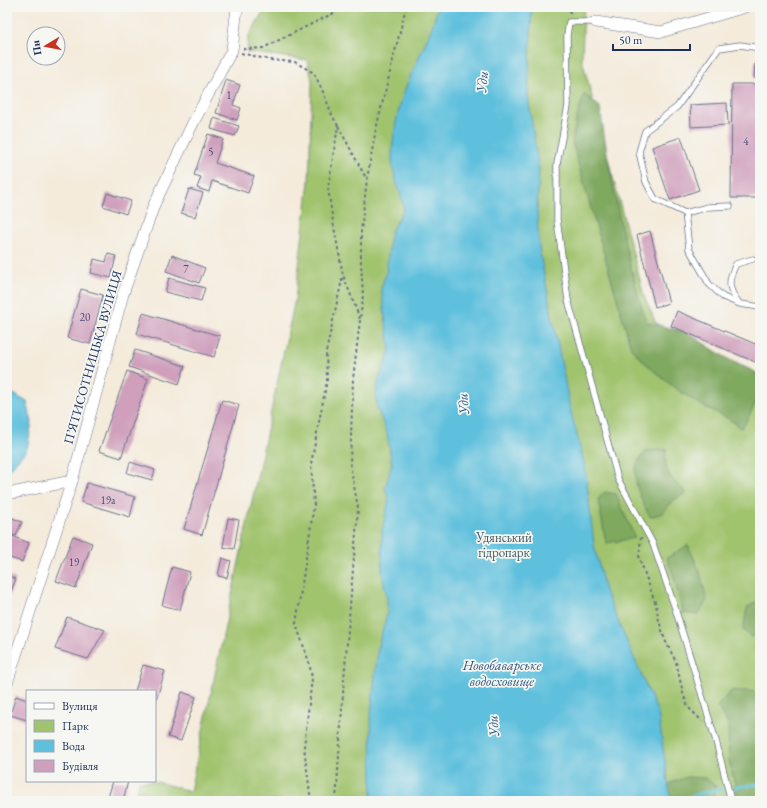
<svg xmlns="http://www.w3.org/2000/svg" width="767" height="808" viewBox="0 0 767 808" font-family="'EB Garamond',serif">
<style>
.green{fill:#a0c36d;stroke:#5e7966}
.forest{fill:#80a960;stroke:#4e6c5f}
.water{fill:#5fc0dd;stroke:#3d789e}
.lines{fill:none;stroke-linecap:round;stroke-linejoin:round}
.stream{stroke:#5fc0dd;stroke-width:3}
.building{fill:#cf9fbc}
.service-casing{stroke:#67718a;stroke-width:7}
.minor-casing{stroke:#67718a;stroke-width:12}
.path{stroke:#67718a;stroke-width:2;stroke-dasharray:3 3;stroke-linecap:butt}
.service{stroke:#fff;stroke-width:5.5}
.minor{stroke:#fff;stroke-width:11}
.labels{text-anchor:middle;stroke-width:3.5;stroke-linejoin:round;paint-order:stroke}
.number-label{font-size:11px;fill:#484b76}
.street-label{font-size:13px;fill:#1b2f5e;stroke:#f6f6f2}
.park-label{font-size:13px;fill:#435b62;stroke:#f6f6f2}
.water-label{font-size:14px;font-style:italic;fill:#2f5a84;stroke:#f6f6f2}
</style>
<rect width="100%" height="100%" fill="#f6f6f2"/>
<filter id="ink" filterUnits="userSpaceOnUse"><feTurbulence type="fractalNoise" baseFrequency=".025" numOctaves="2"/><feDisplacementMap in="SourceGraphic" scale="8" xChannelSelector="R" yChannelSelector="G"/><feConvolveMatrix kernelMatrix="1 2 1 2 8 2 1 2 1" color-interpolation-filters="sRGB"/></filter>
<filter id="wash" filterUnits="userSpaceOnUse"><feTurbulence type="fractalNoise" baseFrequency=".012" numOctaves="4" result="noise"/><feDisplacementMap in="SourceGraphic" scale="16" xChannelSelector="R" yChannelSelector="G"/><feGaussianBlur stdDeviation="0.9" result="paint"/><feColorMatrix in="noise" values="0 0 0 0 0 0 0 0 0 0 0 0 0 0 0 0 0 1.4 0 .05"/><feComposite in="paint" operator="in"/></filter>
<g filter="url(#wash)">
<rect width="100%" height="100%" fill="#f4ebdb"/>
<path class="green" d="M266,7H584L582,59L644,296L656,323L756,381L760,389V801H136L139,781H154L190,791L295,299L309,181L312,80L307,60L247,52L248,37Z"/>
<g class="forest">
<path d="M584,94L600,107C610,179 625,252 646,322L686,332L728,359L757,373L759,396L745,424L741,428C729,417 712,411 698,403C677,391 647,367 631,348L572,142L576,121Z"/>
<path d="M666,449C664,474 669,477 687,493L674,500L663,513L650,517C642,503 630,477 638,462C640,458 643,455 646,451Z"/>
<path d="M605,492L616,494L635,538L606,543L598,499Z"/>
<path d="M688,545L700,572L707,600L698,615L683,613L674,577L667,558Z"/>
<path d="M760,599V635L751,637L743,630L747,608Z"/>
<path d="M732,690L760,692V801H739L729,760L728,724L717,706Z"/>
<path d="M687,777L705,778L716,786L713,801H671L668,784Z"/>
</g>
<g class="water">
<path d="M438,7H532L528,97L539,170L537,211L539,248L570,408L585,466L594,545L605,591L658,713L671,801H372L371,715L378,646L387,614V599L382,573V530L389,499L385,488L392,464L387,433L377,408L376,392L379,379L390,351L381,288L386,274L391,231L404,209C401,191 392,176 392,158C392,137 399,103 407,84C418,58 431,34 438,7Z"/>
<path d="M7,390L27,402L32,422L27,449L10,469L7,470Z"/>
</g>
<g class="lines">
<g class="stream">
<path d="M735,787L760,784"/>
<path d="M683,801L697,794L722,789"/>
</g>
</g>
<g id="blocks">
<g class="building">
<path d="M755,61H760V78H754Z"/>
<path d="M226,80L240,85L233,105L241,108L237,120L216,113Z"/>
<path d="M732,84H760V198H731Z"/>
<path d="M727,103L728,125L691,127L690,105Z"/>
<path d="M214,118L239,126L235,136L211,129Z"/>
<path d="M208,134L223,139L215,163L254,176L248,193L212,181L209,192L197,188L201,177L194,175Z"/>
<path d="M681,137L699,190L670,200L652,147Z"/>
<path d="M189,189L203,193L195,217L181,213Z"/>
<path d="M107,193L131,201L126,214L103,206Z"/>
<path d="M759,217H760V267H758Z"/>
<path d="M650,231L669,303L655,307L637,235Z"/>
<path d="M108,254L116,256L111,278L91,273L94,259L106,262Z"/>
<path d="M172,255L205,268L199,283L166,271Z"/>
<path d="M169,278L205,288L201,301L165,292Z"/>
<path d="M81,289L103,295L90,344L67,338Z"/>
<path d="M677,311L760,346V364L671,326Z"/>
<path d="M143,313L220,336L214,357L137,334Z"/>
<path d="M135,350L185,366L179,384L129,367Z"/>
<path d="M127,371L148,379L121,458L99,451Z"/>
<path d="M222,400L239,405L202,535L184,529Z"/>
<path d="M130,462L155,470L152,480L127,473Z"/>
<path d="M87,483L135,497L130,517L81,502Z"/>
<path d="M10,517L22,522L16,536L7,533V524Z"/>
<path d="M228,518L239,520L234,549L223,547Z"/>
<path d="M7,534L29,543L22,562L7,557Z"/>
<path d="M73,536L92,543L76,588L56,581Z"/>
<path d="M222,558L231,561L227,578L218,576Z"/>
<path d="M172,567L190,572L180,610L162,605Z"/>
<path d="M7,575L16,579L7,601Z"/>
<path d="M67,617L105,630L88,659L55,649Z"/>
<path d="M143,665L165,671L155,704V691H135Z"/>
<path d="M182,692L196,697L181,741L168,737Z"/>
<path d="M16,696L27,700V720L10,715Z"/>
<path d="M113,781H128L123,801H107Z"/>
</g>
</g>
</g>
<g filter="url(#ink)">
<use href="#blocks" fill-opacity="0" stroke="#67718a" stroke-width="1"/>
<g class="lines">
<defs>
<g id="service">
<path d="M596,22H569L567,35L568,106L557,164V220L568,300L618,479L653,544L674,605L716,741L731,801"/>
<path d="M760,48L740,45L719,48L677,107L645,131L639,152L646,182L655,199L685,213L689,249L709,284L723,297L740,304L760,307"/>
<path d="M685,213L708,207L730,206"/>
<path d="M739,303C727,288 728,280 736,264L753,259"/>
</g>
<g id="minor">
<path d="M596,22L661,32L745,7"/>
<path d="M7,494L72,481"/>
<path d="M7,683L72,481L123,294L154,205L193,123L232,50L237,7"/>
</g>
</defs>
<use href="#service" class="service-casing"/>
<use href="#minor" class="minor-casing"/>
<g class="path">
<path d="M570,14V7"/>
<path d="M243,49L263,48L346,7"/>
<path d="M241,53L270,60L295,62L314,73L324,94L332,115L338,126L328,188L333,222L343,275L360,319"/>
<path d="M338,126L366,178"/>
<path d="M641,537L639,557L656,605L659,621L665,640L676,662L683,693L688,707L702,721"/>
<path d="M311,801L304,747L312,678L309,662L296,624L314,505L311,464L327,380L326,352L343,275"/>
<path d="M336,801L344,679L358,508L350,464L353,379L363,295L361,262V231L367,179L376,129L406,7"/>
</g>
<use href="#service" class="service"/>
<use href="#minor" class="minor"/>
</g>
</g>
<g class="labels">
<g class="number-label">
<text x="229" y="99">1</text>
<text x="746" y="145">4</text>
<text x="211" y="155">5</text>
<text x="186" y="273">7</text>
<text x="85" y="321">20</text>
<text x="108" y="504">19а</text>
<text x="74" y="566">19</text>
</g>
<g class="street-label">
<text transform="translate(92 357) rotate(-74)" y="5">П’ЯТИСОТНИЦЬКА ВУЛИЦЯ</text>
</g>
<g class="park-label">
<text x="504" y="542">Удянський<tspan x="504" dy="15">гідропарк</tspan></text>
</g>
<g class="water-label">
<text transform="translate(482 82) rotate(-84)" y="5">Уди</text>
<text transform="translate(463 404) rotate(-95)" y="5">Уди</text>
<text x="502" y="670">Новобаварське<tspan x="502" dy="16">водосховище</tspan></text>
<text transform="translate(493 726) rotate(-95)" y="5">Уди</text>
</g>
</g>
<rect width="767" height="808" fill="none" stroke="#f6f6f2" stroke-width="24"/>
<rect x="26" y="690" width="130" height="92" fill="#f6f6f2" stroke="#9ea6b7"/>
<rect x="34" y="703" width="20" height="6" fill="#ffffff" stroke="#9ea6b7"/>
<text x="62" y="710" font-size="12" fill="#1b2f5e">Вулиця</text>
<rect x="34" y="720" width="20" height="12" fill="#a0c36d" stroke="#9ea6b7"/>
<text x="62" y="730" font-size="12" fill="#1b2f5e">Парк</text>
<rect x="34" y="740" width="20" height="12" fill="#5fc0dd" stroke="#9ea6b7"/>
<text x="62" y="750" font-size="12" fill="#1b2f5e">Вода</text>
<rect x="34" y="760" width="20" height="12" fill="#cf9fbc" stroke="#9ea6b7"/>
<text x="62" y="770" font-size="12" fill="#1b2f5e">Будівля</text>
<g transform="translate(46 46) rotate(260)"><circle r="19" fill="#f6f6f2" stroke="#9ea6b7"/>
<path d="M0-3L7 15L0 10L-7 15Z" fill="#c8321e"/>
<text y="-6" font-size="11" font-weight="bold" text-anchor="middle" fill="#1b2f5e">Пн</text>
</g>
<path d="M613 44v6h77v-6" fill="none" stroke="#1b2f5e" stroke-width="2"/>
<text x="619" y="44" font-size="12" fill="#1b2f5e" stroke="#f6f6f2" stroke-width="3" paint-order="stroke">50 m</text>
</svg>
